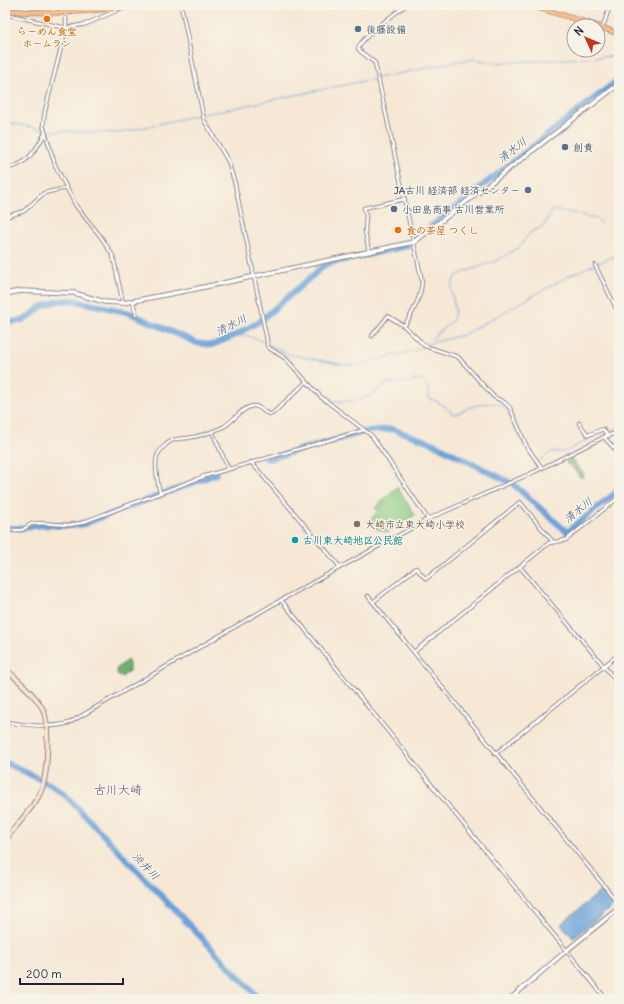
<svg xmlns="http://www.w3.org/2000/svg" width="624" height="1004" viewBox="0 0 624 1004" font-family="Delius,'Klee One',sans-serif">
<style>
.green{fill:#8acb82;stroke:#56765e}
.forest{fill:#6faf70;stroke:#486856}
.water{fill:#6aa2d9;stroke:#46628a}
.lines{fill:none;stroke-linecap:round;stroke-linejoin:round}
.stream{stroke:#6aa2d9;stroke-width:1}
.river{stroke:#6aa2d9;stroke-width:6}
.minor-casing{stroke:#8c8588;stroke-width:4.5}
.tertiary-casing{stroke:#8c8588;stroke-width:5.5}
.secondary-casing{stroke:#8c8588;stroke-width:6}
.trunk-casing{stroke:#8c8588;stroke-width:6}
.minor{stroke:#fff;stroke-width:2.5}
.tertiary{stroke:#fff;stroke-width:3.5}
.secondary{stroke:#fce5d0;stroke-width:4}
.trunk{stroke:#f8bd89;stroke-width:4.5}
.food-dot{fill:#e8710a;stroke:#f7f3e8;stroke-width:1.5}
.service-dot{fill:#5c6f8a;stroke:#f7f3e8;stroke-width:1.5}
.education-dot{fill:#8d6e63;stroke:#f7f3e8;stroke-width:1.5}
.culture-dot{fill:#0f9aa8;stroke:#f7f3e8;stroke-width:1.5}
.labels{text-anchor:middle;stroke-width:3;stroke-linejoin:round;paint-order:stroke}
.service-label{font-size:10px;font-weight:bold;fill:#4e5e75;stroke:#f7f3e8;text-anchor:start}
.food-label{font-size:10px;font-weight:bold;fill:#c56008;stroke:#f7f3e8}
.education-label{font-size:10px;font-weight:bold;fill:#785e54;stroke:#f7f3e8;text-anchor:start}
.culture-label{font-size:10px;font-weight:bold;fill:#0d838f;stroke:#f7f3e8;text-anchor:start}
.water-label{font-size:11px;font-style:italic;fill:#3f557a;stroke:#f7f3e8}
.quarter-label{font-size:12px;fill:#625275;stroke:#f7f3e8}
</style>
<rect width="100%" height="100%" fill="#f7f3e8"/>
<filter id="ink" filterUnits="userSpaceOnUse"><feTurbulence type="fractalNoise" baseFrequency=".025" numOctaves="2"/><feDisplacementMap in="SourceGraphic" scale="8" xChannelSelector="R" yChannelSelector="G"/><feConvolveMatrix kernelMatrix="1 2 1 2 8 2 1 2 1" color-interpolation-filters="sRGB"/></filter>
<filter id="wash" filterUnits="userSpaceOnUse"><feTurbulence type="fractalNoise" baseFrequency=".012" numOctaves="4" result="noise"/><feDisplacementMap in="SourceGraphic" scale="16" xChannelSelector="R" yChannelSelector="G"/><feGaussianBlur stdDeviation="0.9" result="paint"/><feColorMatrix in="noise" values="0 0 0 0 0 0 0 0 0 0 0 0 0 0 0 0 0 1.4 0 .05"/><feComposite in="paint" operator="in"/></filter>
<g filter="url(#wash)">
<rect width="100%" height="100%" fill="#f6e8d5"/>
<path class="green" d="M397,487L415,515L387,533L374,528L368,522L378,511L375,508Z"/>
<g class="forest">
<path d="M570,458L572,459L584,474L582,478C576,475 574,466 567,464L566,460Z"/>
<path d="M127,660L129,663V671L122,677L118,676L116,669Z"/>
</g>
<path class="water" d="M601,891L613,906L573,938L561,924Z"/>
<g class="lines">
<g class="stream">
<path d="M205,114L464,60L476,59L495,63L619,56"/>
<path d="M5,122L52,131L119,133L202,114"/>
<path d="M234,336H248L262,341L288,354L344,365H356L413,351L427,344"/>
<path d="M431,339L453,320L455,311L451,288L455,277L464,272L496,261L518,248L531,232L544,226L552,210C556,209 590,217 596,219C599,220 598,220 601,223"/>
<path d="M427,344L463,335L570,275L619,254"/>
<path d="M282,352L320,392L334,401H356L372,395L387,383L408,382L419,379C429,383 427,390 429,398L445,406L453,414C460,414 464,409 471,407C481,403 499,401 507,409L525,448L536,462"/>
<path d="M607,432L619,427"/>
<path d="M539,461L548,454L552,452H565L596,435L604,433"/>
</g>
<g class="river">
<path d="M417,237L619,79"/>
<path d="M5,323L23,320L30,316L41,307L58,301L72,300L127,312L197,343L212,345L234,336L260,321L326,264L407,246"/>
<path d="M369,431L392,429L430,442L509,482"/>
<path d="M267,459L364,432"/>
<path d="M514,485L567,532L619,490"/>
<path d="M29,527L42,525L72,526L84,524L216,474"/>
<path d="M5,528H23"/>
<path d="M5,762L51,785L65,795L260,999"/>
</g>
</g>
</g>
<g filter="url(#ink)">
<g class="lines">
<defs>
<g id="minor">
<path d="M181,5L204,120L228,161L235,184L267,340V345L269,348L285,358L321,397L372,436L428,519"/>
<path d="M406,5C395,14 363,36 358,48L360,51L375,63L376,68L422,281C421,297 413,313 404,326L425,346L458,357L494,397L504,402L510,408L527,447L542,468"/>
<path d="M53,11L59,5"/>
<path d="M66,12V28L45,111L43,125L55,165L76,206L101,237L113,256L123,303"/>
<path d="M5,14L66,28L86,24L118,10"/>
<path d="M603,27L610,5"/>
<path d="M5,169C8,167 11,168 15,166C29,162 39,145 45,133"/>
<path d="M5,217L24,211L44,193L66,188"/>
<path d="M369,252L365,231L366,216L364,208L405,199"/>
<path d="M595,265L619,314"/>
<path d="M133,301L136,315"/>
<path d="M372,336L388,316L404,326"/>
<path d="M579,423L588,435L603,429L608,436"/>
<path d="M212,431L228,468"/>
<path d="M604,437L619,454"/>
<path d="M251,462L340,567"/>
<path d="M160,493C158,484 153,463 158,454C160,450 167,443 171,441C176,438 183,439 188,438C200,436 213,432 223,427C233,422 242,407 253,406C261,405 263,415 272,414L306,382"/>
<path d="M5,530H22L31,524L39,523L69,525L81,523L205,476L364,430"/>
<path d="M520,567L619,684"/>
<path d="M368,596L619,904"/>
<path d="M281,600L606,999"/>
<path d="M373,602L416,568L426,579L520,502L553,542"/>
<path d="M414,652L549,543L566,540L619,497"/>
<path d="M5,722C25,724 49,729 69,723L281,600L428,519L534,472L604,437L619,432"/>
<path d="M495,754L619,654"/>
</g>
<g id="tertiary">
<path d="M5,294L20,291L74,293L105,302L123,303L195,289L414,242L619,84"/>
<path d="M510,999L566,951L619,908"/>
</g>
<path id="secondary" d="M5,668C17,680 32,691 41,706C51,720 48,777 40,793C34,807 15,827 5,840"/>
<g id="trunk">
<path d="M529,5L598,26"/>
<path d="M5,10C52,16 100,10 147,5"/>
<path d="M598,26L619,34"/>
</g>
</defs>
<use href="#minor" class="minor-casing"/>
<use href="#tertiary" class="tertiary-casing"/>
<use href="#secondary" class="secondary-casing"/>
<use href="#trunk" class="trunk-casing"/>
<use href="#minor" class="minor"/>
<use href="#tertiary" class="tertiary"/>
<use href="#secondary" class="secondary"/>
<use href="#trunk" class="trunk"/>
</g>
</g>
<g class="food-dot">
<circle cx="47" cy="19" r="4"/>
<circle cx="398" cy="230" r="4"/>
</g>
<g class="service-dot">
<circle cx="358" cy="29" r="4"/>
<circle cx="565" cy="147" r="4"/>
<circle cx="528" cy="190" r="4"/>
<circle cx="394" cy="209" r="4"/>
</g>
<circle class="education-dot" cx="357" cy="524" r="4"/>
<circle class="culture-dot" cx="295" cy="540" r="4"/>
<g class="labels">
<g class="service-label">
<text x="366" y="33">後藤設備</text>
<text x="573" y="151">創貴</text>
<text x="520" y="194" text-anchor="end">JA古川 経済部 経済センター</text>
<text x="402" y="213">小田島商事 古川営業所</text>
</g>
<g class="food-label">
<text x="47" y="35">らーめん食堂<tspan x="47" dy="12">ホームラン</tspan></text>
<text x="406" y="234" text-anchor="start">食の茶屋 つくし</text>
</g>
<g class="education-label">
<text x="365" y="528">大崎市立東大崎小学校</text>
</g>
<g class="culture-label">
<text x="303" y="544">古川東大崎地区公民館</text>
</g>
<g class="water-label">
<text transform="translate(512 150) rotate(-38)" y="4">清水川</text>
<text transform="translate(231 325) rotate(-27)" y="4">清水川</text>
<text transform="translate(578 510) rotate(-39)" y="4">清水川</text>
<text transform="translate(146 866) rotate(46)" y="4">渋井川</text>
</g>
<g class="quarter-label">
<text x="118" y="794">古川大崎</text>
</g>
</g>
<rect width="624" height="1004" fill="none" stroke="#f7f3e8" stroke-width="20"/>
<g transform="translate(586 38) rotate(314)"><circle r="19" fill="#f7f3e8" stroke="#a29fa3"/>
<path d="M0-3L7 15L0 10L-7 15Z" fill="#c8321e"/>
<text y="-6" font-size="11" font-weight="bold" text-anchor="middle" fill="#22223b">N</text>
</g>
<path d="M20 978v6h103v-6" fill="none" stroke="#22223b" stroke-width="2"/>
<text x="26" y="978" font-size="12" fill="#22223b" stroke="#f7f3e8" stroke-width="3" paint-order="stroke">200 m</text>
</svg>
